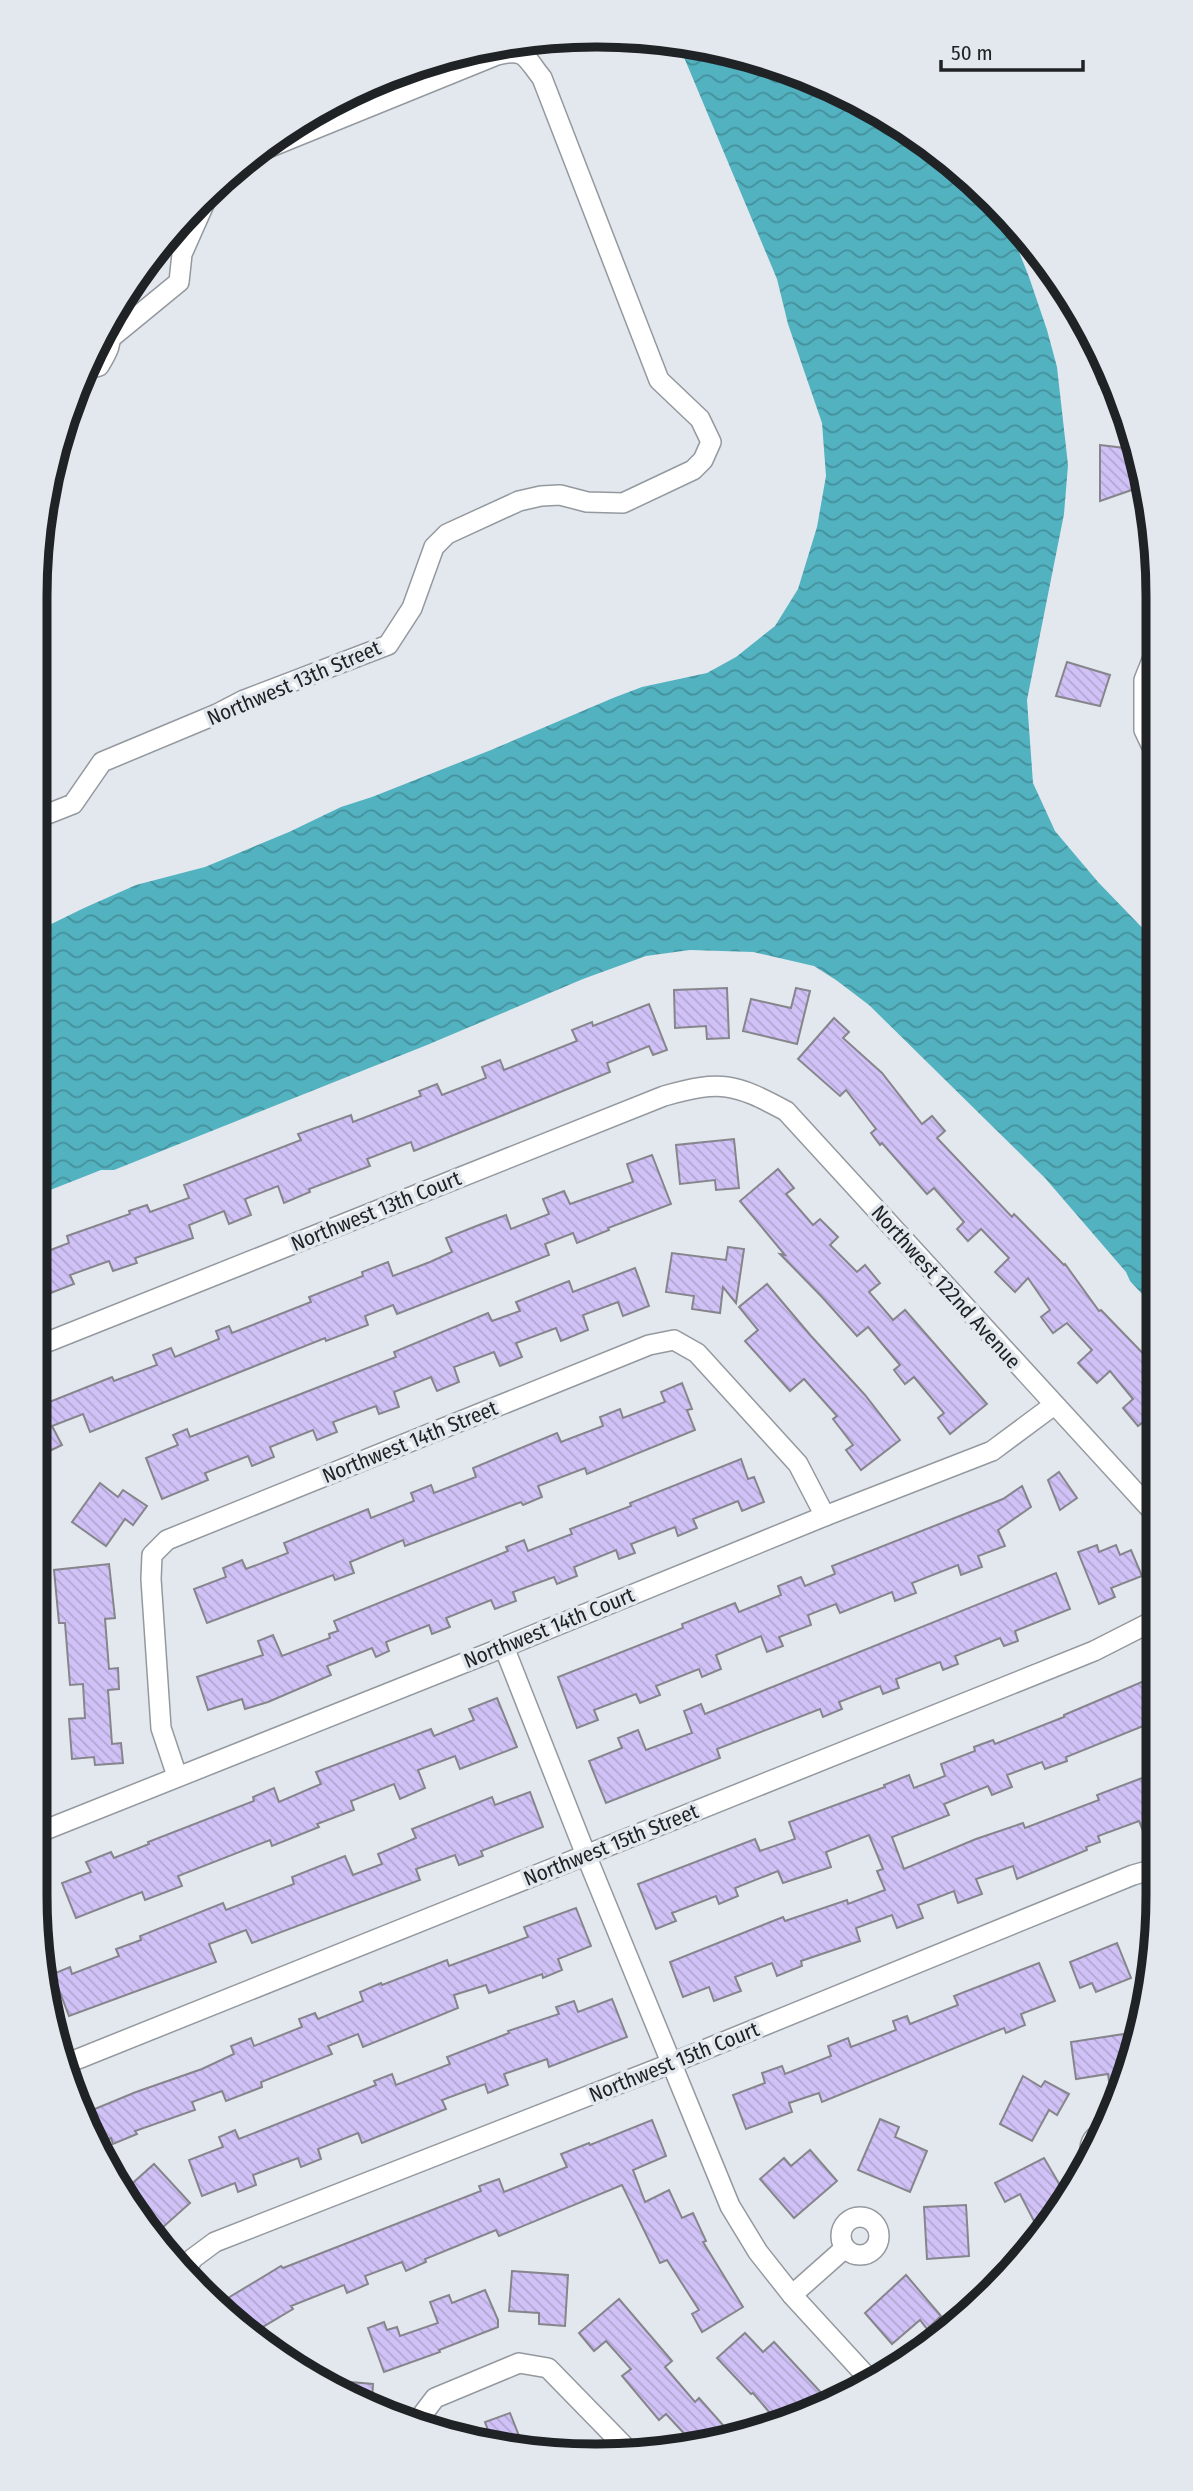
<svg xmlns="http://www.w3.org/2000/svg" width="1193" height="2491" viewBox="0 0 1193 2491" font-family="'Fira Sans Condensed',sans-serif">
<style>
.water{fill:url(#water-waves)}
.building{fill:url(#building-back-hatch);stroke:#86858c;stroke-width:2}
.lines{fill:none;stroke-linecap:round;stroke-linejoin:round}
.minor-casing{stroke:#94999f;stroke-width:22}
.minor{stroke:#fff;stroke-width:19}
.labels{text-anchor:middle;stroke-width:7;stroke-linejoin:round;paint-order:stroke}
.street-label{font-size:21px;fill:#202325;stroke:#e2e8ee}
.rim{fill:none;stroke:#202325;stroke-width:9}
</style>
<defs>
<pattern id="water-waves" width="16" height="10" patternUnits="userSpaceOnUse" patternTransform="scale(1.75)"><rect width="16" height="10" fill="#52b2c0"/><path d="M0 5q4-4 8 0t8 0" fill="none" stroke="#44909c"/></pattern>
<pattern id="building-back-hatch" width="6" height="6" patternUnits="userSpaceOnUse" patternTransform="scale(1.75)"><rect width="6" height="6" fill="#d0c2f6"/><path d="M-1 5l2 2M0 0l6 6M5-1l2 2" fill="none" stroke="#b2a6d3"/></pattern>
</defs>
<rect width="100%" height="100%" fill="#e2e8ee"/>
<path class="water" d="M678,43L706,46L812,78L938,151L1006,219L1029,277L1047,330L1057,367L1068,465L1064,514L1027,700L1033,783L1055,831L1098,882L1155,941L1156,1309L1130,1281L1126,1272L1045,1178L869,1005L836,980L814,966L753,952L690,950L646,956L583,979L427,1045L114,1170H101L35,1196V932L84,908L136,885L205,867L289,832L341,807L372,797L491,750L613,698L642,687L707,673L736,657L775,626L798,589L817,527L826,476L822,423L788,324L777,279Z"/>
<g class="building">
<path d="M1092,341L1113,378L1099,384L1084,344Z"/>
<path d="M1100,445L1133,449L1143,486L1100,501Z"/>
<path d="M1067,662L1110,675L1100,706L1056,696Z"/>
<path d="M727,988L729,1038L707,1039L706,1026L675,1028L674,990Z"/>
<path d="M796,988L810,991L797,1044L743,1031L751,999L791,1008Z"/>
<path d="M649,1004L667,1050L653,1055L649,1046L607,1063L610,1072L414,1151L411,1142L367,1159L370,1166L309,1189L310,1192L284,1203L278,1186L245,1199L251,1215L229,1224L224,1211L189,1225L193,1238L135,1258L137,1263L113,1271L109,1261L70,1275L74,1284L35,1299V1256L69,1243L67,1236L130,1214L129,1211L147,1205L150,1212L189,1198L184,1185L301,1140L298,1134L351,1115L353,1122L421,1096L419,1091L437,1084L442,1095L486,1078L482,1067L500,1060L504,1070L577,1041L572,1030L592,1022L593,1026Z"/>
<path d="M834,1018L849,1032L843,1038L882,1073L922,1124L932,1116L945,1131L937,1138L1012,1217L1014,1214L1064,1265L1065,1264L1099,1311L1101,1310L1156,1367V1430L1147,1419L1138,1426L1123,1408L1133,1399L1110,1371L1097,1383L1078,1363L1092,1350L1067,1323L1053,1333L1041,1317L1050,1310L1028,1278L1015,1292L995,1272L1009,1258L981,1229L968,1241L957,1229L964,1222L934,1188L927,1194L882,1143L880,1145L871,1133L876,1129L846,1090L840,1096L798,1059Z"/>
<path d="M734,1139L739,1188L716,1190L715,1180L680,1184L676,1145Z"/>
<path d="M652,1155L671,1204L608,1228L609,1230L577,1243L573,1233L545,1244L549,1255L397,1314L393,1305L365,1316L368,1325L326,1341L325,1338L90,1432L83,1414L52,1426L62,1445L35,1458V1379L47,1403L112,1377L114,1381L157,1365L153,1355L171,1348L175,1357L219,1339L216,1331L229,1326L232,1333L311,1302L309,1297L363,1276L362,1272L388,1262L393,1276L430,1262L452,1252L446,1238L479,1225L506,1215L511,1229L549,1214L543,1199L564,1191L570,1204L633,1182L627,1164Z"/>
<path d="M778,1169L794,1188L786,1194L813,1225L820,1219L838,1237L830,1245L857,1272L865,1265L880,1283L869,1292L893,1320L905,1310L987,1404L950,1434L938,1418L944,1413L914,1377L905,1384L894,1370L900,1365L868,1327L857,1336L822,1297L780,1254L785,1255L740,1201Z"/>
<path d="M728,1247L744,1249L736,1303L723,1287L720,1313L692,1309L694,1296L666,1292L672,1253L726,1260Z"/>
<path d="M635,1268L649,1306L623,1316L618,1302L583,1315L588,1330L561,1341L556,1328L516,1343L522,1357L500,1366L494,1352L454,1367L459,1382L437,1391L431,1377L394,1392L399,1407L379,1414L376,1406L333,1422L337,1432L317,1440L313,1430L270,1447L274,1457L252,1466L248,1456L205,1473L208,1480L162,1499L146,1458L178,1445L173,1435L187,1429L190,1437L275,1404L396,1357L394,1352L488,1313L492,1321L520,1311L516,1302L569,1281L573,1292Z"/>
<path d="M767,1284L811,1336L865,1395L900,1440L861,1470L846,1450L853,1445L833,1419L837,1416L804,1379L790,1391L745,1341L758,1330L739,1307Z"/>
<path d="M682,1383L692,1409L687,1410L695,1430L587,1474L585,1468L538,1486L542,1497L523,1505L521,1502L405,1546L403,1540L350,1562L354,1573L335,1580L333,1575L207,1623L194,1589L226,1577L223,1568L242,1560L246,1569L288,1553L284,1543L368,1509L371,1518L414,1501L411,1493L431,1485L434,1493L476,1477L473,1468L557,1433L561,1442L603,1426L600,1417L620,1409L623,1418L665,1402L661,1392Z"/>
<path d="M741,1459L748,1479L754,1477L764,1502L742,1511L738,1501L693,1519L697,1528L678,1536L675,1527L631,1544L635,1553L619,1559L616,1550L574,1567L577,1576L557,1584L554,1577L513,1592L516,1601L495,1609L491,1600L446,1618L450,1627L432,1634L429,1625L386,1642L389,1651L376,1657L372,1648L327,1666L331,1675L268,1702L245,1709L242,1699L208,1710L197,1677L263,1655L258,1641L273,1635L282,1656L330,1638L329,1634L338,1631L334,1621L508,1551L506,1547L524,1540L528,1551L572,1534L570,1529L631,1506L630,1503Z"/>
<path d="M1059,1472L1077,1498L1060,1510L1048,1480Z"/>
<path d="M100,1483L118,1497L123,1490L147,1506L133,1525L125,1519L106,1546L72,1522Z"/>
<path d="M1022,1486L1031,1507L998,1530L1005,1546L978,1556L982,1567L961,1575L958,1565L912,1583L916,1593L895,1601L892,1592L840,1613L836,1604L808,1615L811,1625L779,1637L783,1646L767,1652L761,1636L716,1655L721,1669L702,1677L699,1669L656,1686L660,1695L640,1703L636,1694L594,1710L598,1720L577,1728L558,1677L683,1628L682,1624L735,1603L739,1612L781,1595L778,1586L801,1577L805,1586L835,1574L832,1566L1003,1499Z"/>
<path d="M1097,1545L1099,1552L1116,1545L1120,1555L1131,1550L1142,1576L1111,1588L1115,1597L1099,1604L1078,1552Z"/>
<path d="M109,1564L115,1618L105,1619L109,1669L118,1668L119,1689L108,1690L112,1744L121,1743L123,1763L95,1765L94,1757L72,1759L69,1719L85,1718L83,1684L70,1685L65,1623H59L54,1570Z"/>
<path d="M1056,1573L1070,1609L1015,1631L1018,1641L1004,1646L1000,1638L955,1656L958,1664L943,1670L940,1662L896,1679L899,1688L883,1694L880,1686L839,1702L842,1709L823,1717L820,1709L717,1749L720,1758L606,1803L589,1761L622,1748L618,1738L638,1730L646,1750L692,1733L684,1711L701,1704L705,1714Z"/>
<path d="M1151,1678L1157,1695L1158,1760L1143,1726L1066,1757L1067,1761L1045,1769L1042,1762L1007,1775L1012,1787L992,1795L988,1786L944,1804L949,1815L892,1837L904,1869L976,1839L1023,1823L1025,1828L1099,1800L1097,1795L1150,1775L1158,1797V1826L1143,1831L1139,1821L1098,1836L1100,1842L1086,1847L1087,1850L1017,1879L1013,1866L976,1879L982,1894L958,1903L954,1891L918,1905L923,1918L897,1928L892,1915L856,1928L860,1941L801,1961L802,1966L777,1976L772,1963L735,1977L741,1991L714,2001L709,1987L683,1997L670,1962L783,1917L785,1921L847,1900L848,1904L885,1890L877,1871L883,1869L869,1835L826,1852L831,1867L783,1883L778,1871L735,1888L738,1896L719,1904L716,1896L672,1913L676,1921L656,1929L638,1884L755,1839L760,1851L795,1839L789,1822L885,1787L884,1785L909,1775L914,1788L945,1776L941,1764L975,1751L974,1747L993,1740L995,1744L1064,1717V1715Z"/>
<path d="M497,1698L517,1747L460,1769L455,1756L418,1770L425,1788L400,1799L394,1784L351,1801L354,1810L317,1824L319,1827L272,1846L270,1840L178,1876L182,1886L145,1900L142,1892L76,1918L62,1883L91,1872L86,1862L111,1852L114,1858L149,1844L148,1842L254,1801L253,1797L274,1788L279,1802L321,1784L316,1772L431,1729L434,1736L474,1720L469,1709Z"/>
<path d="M530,1792L543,1827L481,1851L483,1856L459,1865L455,1855L416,1869L420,1880L252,1943L246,1930L209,1944L216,1962L69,2016L53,1974L70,1967L72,1974L119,1956L116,1949L141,1940L140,1936L223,1903L226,1910L294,1884L292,1877L345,1856L353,1875L382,1864L378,1854L416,1838L412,1829L492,1797L495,1805Z"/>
<path d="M576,1908L591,1946L558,1959L562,1970L543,1978L542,1974L489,1993L486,1985L454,1995L458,2008L363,2047L358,2034L328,2046L332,2054L261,2082L262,2087L226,2101L222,2091L192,2102L195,2110L135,2131L137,2134L113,2144L111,2138L100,2142L85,2113L136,2092L202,2069L234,2054L231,2046L251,2038L254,2046L302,2027L299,2019L315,2013L318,2019L363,2001L360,1992L381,1983L382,1985L447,1960L449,1966L528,1937L524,1927Z"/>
<path d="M1117,1943L1131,1978L1096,1992L1092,1983L1080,1988L1070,1962Z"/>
<path d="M1039,1963L1055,2001L1021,2014L1025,2025L1006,2033L1004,2028L822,2102L819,2093L789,2103L792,2112L746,2129L733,2095L765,2083L762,2073L782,2066L785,2074L831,2056L828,2046L848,2038L851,2047L896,2030L893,2021L907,2016L910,2024L958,2005L954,1996Z"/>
<path d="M612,1999L627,2037L549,2067L547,2059L504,2074L508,2085L488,2093L485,2084L442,2100L446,2109L362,2143L358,2133L318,2149L321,2159L301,2167L298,2158L253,2175L256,2185L238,2192L235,2183L202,2196L189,2160L223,2147L219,2137L235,2130L239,2139L376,2085L374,2081L392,2074L396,2085L450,2064L447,2057L509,2033L508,2031L559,2014L556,2007L574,2001L578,2012Z"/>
<path d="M1124,2034L1129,2065L1122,2086L1110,2088L1108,2074L1076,2079L1071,2042Z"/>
<path d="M1023,2076L1041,2087L1045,2081L1069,2094L1057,2115L1049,2110L1032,2141L1000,2124Z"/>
<path d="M880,2119L899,2127L895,2137L927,2151L910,2192L858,2170Z"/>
<path d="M652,2120L666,2156L633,2170L645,2202L669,2190L682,2218L693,2213L706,2241L703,2242L743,2307L702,2332L692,2314L699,2310L667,2260L660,2263L622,2185L499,2236L496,2230L425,2259L426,2262L406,2271L402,2262L365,2276L368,2284L347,2293L344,2285L291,2306L293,2309L251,2334L228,2298L281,2266L283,2268L481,2191L479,2186L499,2179L504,2192L567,2167L561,2154L589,2143L590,2145Z"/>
<path d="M810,2150L837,2181L794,2218L760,2179L784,2158L791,2166Z"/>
<path d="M1044,2158L1068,2199L1057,2214L1036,2225L1020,2194L1005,2202L995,2183Z"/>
<path d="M154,2164L190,2203L152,2237L126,2189Z"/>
<path d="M966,2205L969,2256L927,2259L924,2207Z"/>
<path d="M512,2271L568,2275L565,2326L539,2324V2313L509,2311Z"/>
<path d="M906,2275L941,2316L927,2329L920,2320L892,2344L865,2313Z"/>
<path d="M485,2290L498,2320V2327L439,2350L440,2352L384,2372L368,2328L384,2322L387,2330L397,2327L400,2336L438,2323L430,2302L449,2295L452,2303Z"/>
<path d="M619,2299L672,2361L665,2367L695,2402L699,2398L730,2433L694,2444L666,2414L659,2420L622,2376L631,2369L606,2341L594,2351L579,2333Z"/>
<path d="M745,2333L763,2352L774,2342L827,2399L819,2406L775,2419L753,2393L751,2394L717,2358Z"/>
<path d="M327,2380L373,2384L372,2402L326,2385Z"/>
<path d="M510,2413L523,2446L487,2445L472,2440L489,2433L485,2422Z"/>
</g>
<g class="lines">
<defs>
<g id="minor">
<path d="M112,337L179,282L182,254L210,191"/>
<path d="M84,370L99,366C107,353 114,342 108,327"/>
<path d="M1154,655L1144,680V730L1154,751"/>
<path d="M35,819L73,804L102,762L217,714L244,700L388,645L412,608L434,547L447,534L519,501L541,496L560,495L587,502L623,503L693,470L703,460L711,442L700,419L659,380L542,78C525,57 526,48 497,55L258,152"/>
<path d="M35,1347L664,1096C721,1080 734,1083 786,1111L1157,1516"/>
<path d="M504,1647L586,1855L730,2206L758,2252L792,2295L870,2380"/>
<path d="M177,1776L161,1728L151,1579L152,1555L167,1540L649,1345L674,1340L697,1353L798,1464L825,1516"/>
<path d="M35,1834L504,1647L825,1516L992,1451L1054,1405"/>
<path d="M63,2065L1094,1651L1157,1619"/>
<path d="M1091,2156C1088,2145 1092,2137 1102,2133"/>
<circle cx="860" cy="2236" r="19"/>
<path d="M186,2274L192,2259L215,2242L672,2063L1133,1875L1158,1868"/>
<path d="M792,2295L845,2248"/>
<path d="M419,2419L435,2398L519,2363L548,2368L628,2450"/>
</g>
</defs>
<use href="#minor" class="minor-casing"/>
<use href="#minor" class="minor"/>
</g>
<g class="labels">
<g class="street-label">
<text transform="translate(294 683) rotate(-23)" y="7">Northwest 13th Street</text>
<text transform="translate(376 1211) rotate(-22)" y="7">Northwest 13th Court</text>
<text transform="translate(946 1287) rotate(48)" y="7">Northwest 122nd Avenue</text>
<text transform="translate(410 1442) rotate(-22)" y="7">Northwest 14th Street</text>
<text transform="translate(549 1628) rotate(-22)" y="7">Northwest 14th Court</text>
<text transform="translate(611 1845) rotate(-22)" y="7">Northwest 15th Street</text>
<text transform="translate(674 2062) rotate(-22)" y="7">Northwest 15th Court</text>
</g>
</g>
<path d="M0 0H1193V2491H0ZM596 47H597A549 549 0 0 1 1146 596V1895A549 549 0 0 1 597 2444H596A549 549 0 0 1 47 1895V596A549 549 0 0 1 596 47Z" fill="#e2e8ee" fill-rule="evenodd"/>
<path class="rim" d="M596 47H597A549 549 0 0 1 1146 596V1895A549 549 0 0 1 597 2444H596A549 549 0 0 1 47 1895V596A549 549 0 0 1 596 47Z"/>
<path d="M941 60v10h142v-10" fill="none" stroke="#202325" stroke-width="3.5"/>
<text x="951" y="60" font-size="21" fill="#202325" stroke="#e2e8ee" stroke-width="5" paint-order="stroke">50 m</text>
</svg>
